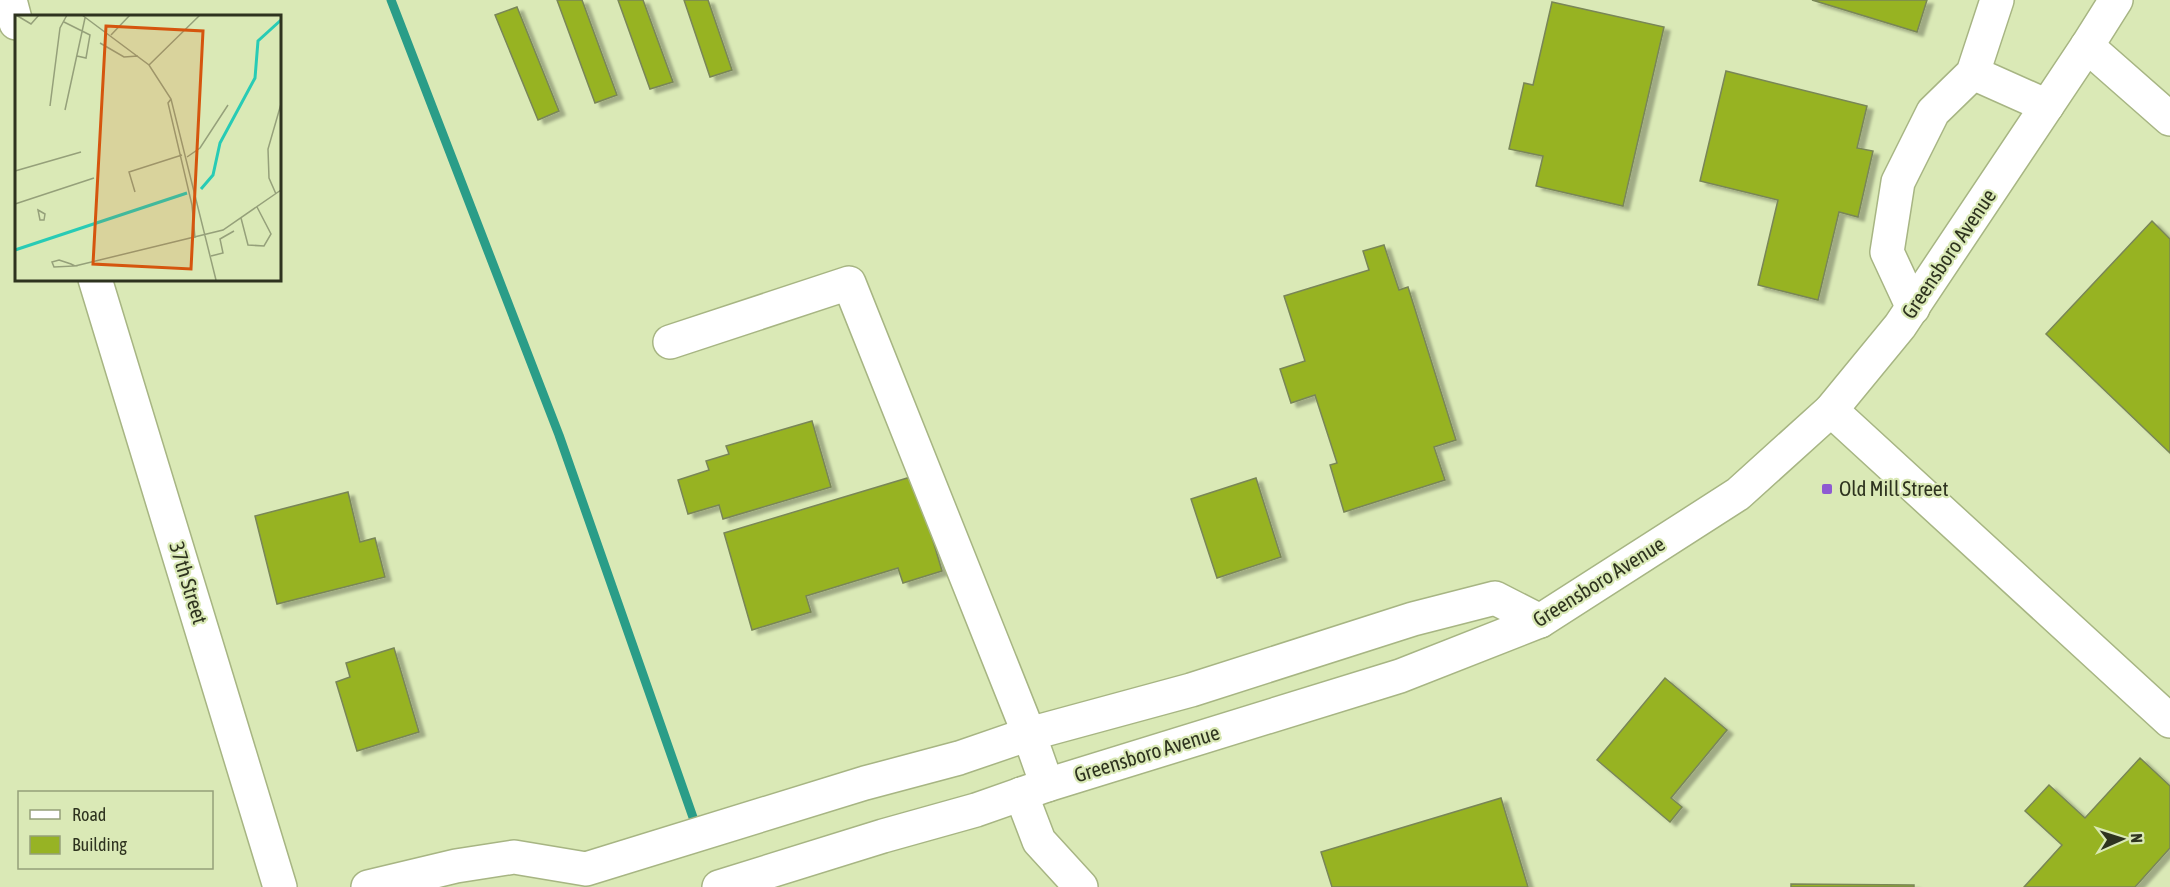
<svg xmlns="http://www.w3.org/2000/svg" width="2170" height="887" viewBox="0 0 2170 887" font-family="'Asap Condensed',sans-serif">
<style>
.lines{fill:none;stroke-linecap:round;stroke-linejoin:round}
.stream{stroke:#2a9d88;stroke-width:9}
.building{fill:#97b324;stroke:#798657;stroke-width:1.5;filter:url(#shadow)}
.minor-casing{stroke:#a7b583;stroke-width:36}
.major-casing{stroke:#a7b583;stroke-width:36}
.minor{stroke:#fff;stroke-width:33}
.major{stroke:#fff;stroke-width:33}
.poi-dot{fill:#8e5ad2;stroke:#dae9b6;stroke-width:2}
.labels{text-anchor:middle;stroke-width:4.5;stroke-linejoin:round;paint-order:stroke}
.street-label{font-size:21px;fill:#2e331f;stroke:#dae9b6}
.poi-label{font-size:21px;fill:#2e331f;stroke:#dae9b6;text-anchor:start}
.inset-river{fill:none;stroke:#28cbb5;stroke-width:3}
.inset-road{fill:none;stroke:#95a07a;stroke-width:1.5}
.view{fill:#d5550e;fill-opacity:0.15;stroke:#d5550e;stroke-width:3}
.inset-edge{fill:none;stroke:#2e331f;stroke-width:3}
</style>
<defs>
<filter id="shadow"><feDropShadow dx="6" dy="4" stdDeviation="1.5" flood-color="#0004"/></filter>
</defs>
<rect width="100%" height="100%" fill="#dae9b6"/>
<g class="lines">
<path class="stream" d="M391,0L559,435L695,823"/>
</g>
<g class="building">
<path d="M557,0H582L617,95L595,103Z"/>
<path d="M618,0H643L673,82L650,89Z"/>
<path d="M684,0H708L732,70L710,77Z"/>
<path d="M1812,0H1927L1917,32Z"/>
<path d="M1552,2L1664,27L1623,206L1536,186L1543,156L1509,149L1524,83L1533,85Z"/>
<path d="M517,7L559,111L538,120L495,15Z"/>
<path d="M1726,71L1867,106L1857,148L1873,151L1858,217L1839,212L1818,300L1758,285L1778,200L1700,181Z"/>
<path d="M2152,221L2170,239V453L2046,334Z"/>
<path d="M1384,245L1399,290L1408,287L1456,440L1434,447L1445,480L1344,512L1330,465L1337,463L1315,395L1291,403L1280,369L1305,361L1284,296L1369,270L1363,251Z"/>
<path d="M812,421L831,487L723,519L719,505L688,514L678,480L709,470L706,461L729,454L726,446Z"/>
<path d="M914,476L942,571L903,583L898,568L806,596L811,612L752,630L724,533Z"/>
<path d="M1256,478L1281,557L1217,578L1191,499Z"/>
<path d="M348,492L360,542L375,538L385,577L277,604L255,516Z"/>
<path d="M394,648L419,732L357,751L336,682L350,677L346,663Z"/>
<path d="M1665,678L1727,730L1671,798L1682,807L1670,822L1597,760Z"/>
<path d="M2140,758L2170,786V848L2135,887H2024L2062,845L2025,811L2049,785L2085,818Z"/>
<path d="M1501,798L1528,887H1332L1321,852Z"/>
<path d="M1791,884L1914,885V887H1791Z"/>
</g>
<g class="lines">
<defs>
<g id="minor">
<path d="M10,0L16,23"/>
<path d="M2087,46L2170,119"/>
<path d="M1973,73L2047,106"/>
<path d="M95,279L280,887"/>
<path d="M1913,308L1887,252L1898,182L1933,112L1973,73L1997,0"/>
<path d="M670,342L849,283L1029,734L1047,785"/>
<path d="M1831,410L2170,721"/>
<path d="M1021,794L1039,841L1081,887"/>
<path d="M368,887L456,866L514,857L586,869L865,783L959,758L1029,734L1191,690L1413,619L1495,598L1540,621"/>
</g>
<path id="major" d="M719,887L883,836L976,810L1047,785L1400,676L1540,621L1738,494L1831,410L1900,326L2087,46L2116,0"/>
</defs>
<use href="#minor" class="minor-casing"/>
<use href="#major" class="major-casing"/>
<use href="#minor" class="minor"/>
<use href="#major" class="major"/>
</g>
<rect class="poi-dot" x="1821" y="483" width="12" height="12" rx="3"/>
<g class="labels">
<g class="street-label">
<text transform="translate(1949 254) rotate(-56)" y="7">Greensboro Avenue</text>
<text transform="translate(1599 582) rotate(-32)" y="7">Greensboro Avenue</text>
<text transform="translate(188 583) rotate(73)" y="7">37th Street</text>
<text transform="translate(1147 754) rotate(-17)" y="7">Greensboro Avenue</text>
</g>
<g class="poi-label">
<text x="1839" y="496">Old Mill Street</text>
</g>
</g>
<g transform="translate(15 15)">
<rect width="266" height="266" fill="#dae9b6"/>
<path class="inset-river" d="M186,174L198,160L205,128L240,63L243,26L266,5M0,235L172,178"/>
<path class="inset-road" d="M1,0L16,9L24,0M67,0L134,50L156,84L201,265M49,7L75,20L71,43L62,41M96,20L115,0M85,28L109,42L123,41M134,50L185,0M156,84L153,88L177,190L180,223M35,91L45,13L52,0M50,95L70,3M172,142L185,133L213,90M0,156L66,137M120,177L114,157L167,140M261,179L254,163L253,134L266,89M0,189L79,163M23,195L30,199L29,205H25ZM226,203L233,230L249,231L256,219L242,192M196,241L208,238L205,224L219,216M44,245L56,249L60,251L39,252L37,247ZM60,251L208,215L266,175"/>
<path class="view" d="M91,11L188,16L176,254L78,249Z"/>
<rect width="266" height="266" class="inset-edge"/>
</g>
<rect x="18" y="791" width="195" height="78" fill="#dae9b6" stroke="#95a07a" stroke-width="1.5"/>
<rect x="30" y="810" width="30" height="9" fill="#ffffff" stroke="#95a07a" stroke-width="1.5"/>
<text x="72" y="821" font-size="18" fill="#2e331f">Road</text>
<rect x="30" y="836" width="30" height="18" fill="#97b324" stroke="#95a07a" stroke-width="1.5"/>
<text x="72" y="851" font-size="18" fill="#2e331f">Building</text>
<g transform="translate(2122 839) rotate(87)" stroke="#dae9b6" stroke-width="4.5" paint-order="stroke">
<path d="M0-4.5L10 22L0 15L-10 22Z" fill="#2e331f"/>
<text y="-9" font-size="16" font-weight="bold" text-anchor="middle" fill="#2e331f">N</text>
</g>
</svg>
